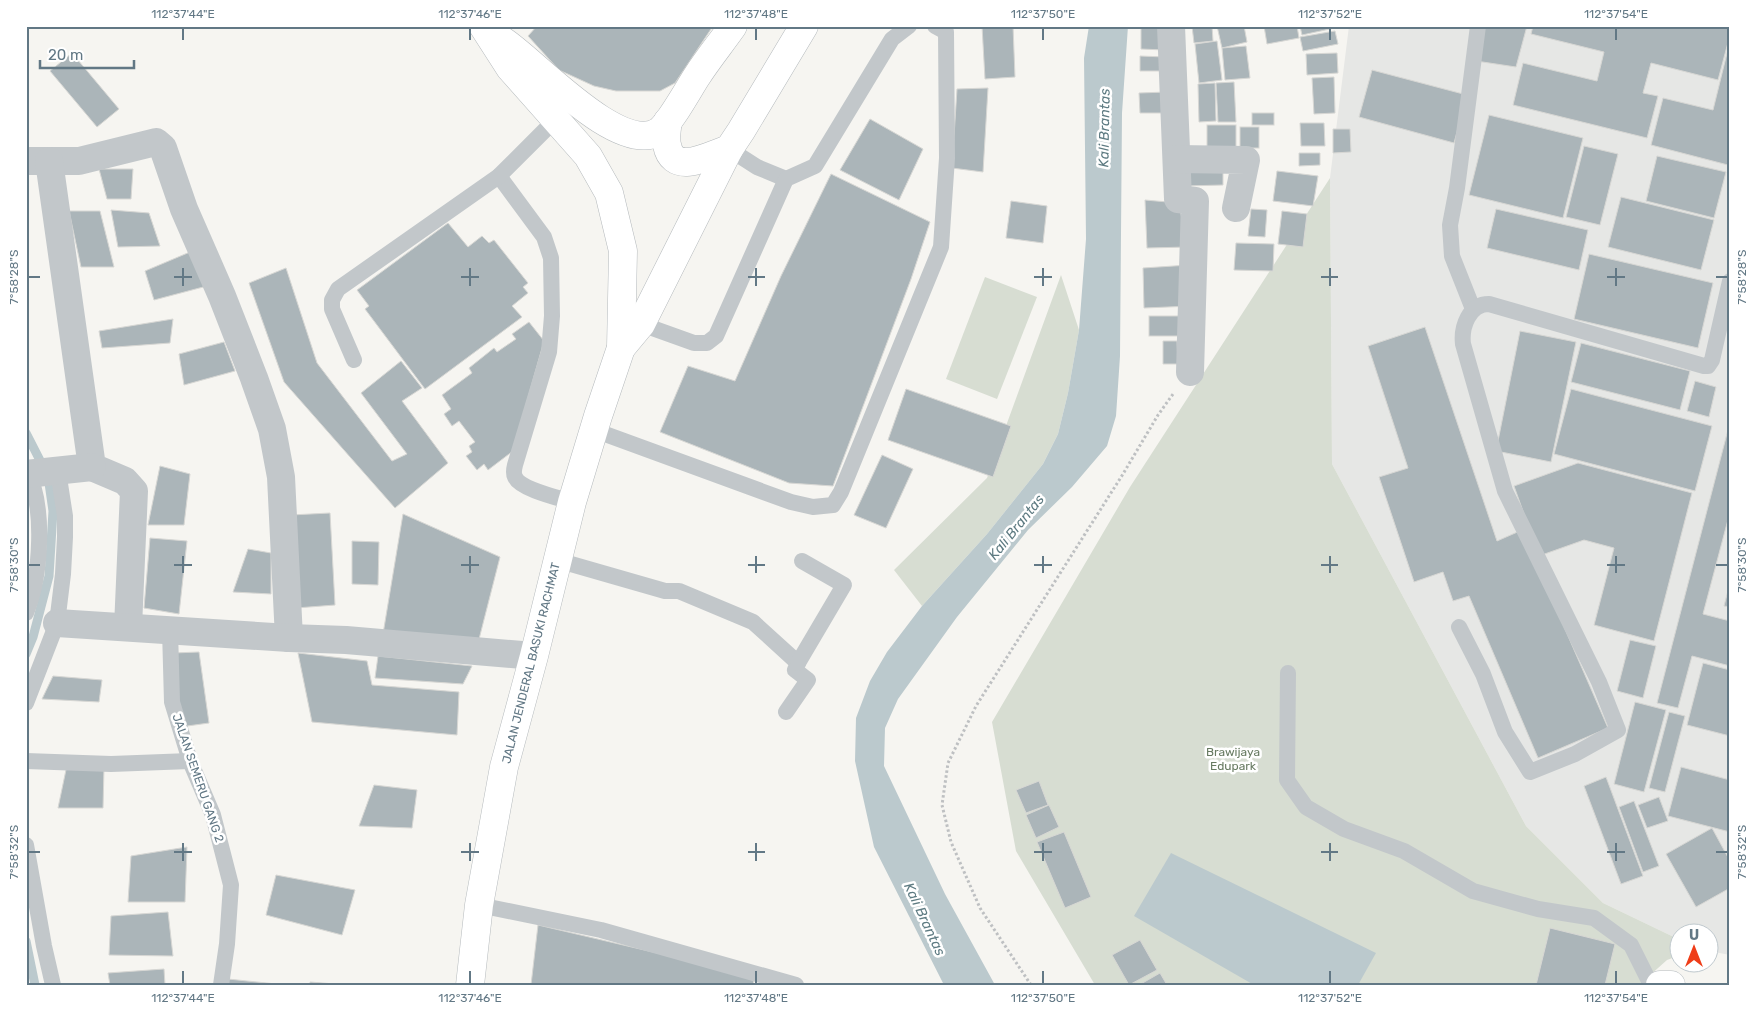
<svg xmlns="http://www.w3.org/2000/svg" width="1756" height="1011" viewBox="0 0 1756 1011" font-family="Rubik,sans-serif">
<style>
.built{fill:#e6e7e5}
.green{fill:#d7ddd2}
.water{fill:#bbc9cd}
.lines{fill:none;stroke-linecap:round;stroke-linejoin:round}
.stream{stroke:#bbc9cd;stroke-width:9}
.building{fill:#abb5b9;stroke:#d7d7d4}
.secondary-casing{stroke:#b4babe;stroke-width:29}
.primary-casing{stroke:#b5babd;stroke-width:29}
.path{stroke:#bec0c2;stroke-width:3;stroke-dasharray:2.5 2.5;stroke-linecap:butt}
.lane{stroke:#c2c7ca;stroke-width:16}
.street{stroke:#c2c7ca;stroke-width:28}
.secondary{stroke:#fff;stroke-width:28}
.primary{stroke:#fff;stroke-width:28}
.ticks{fill:none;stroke:#627885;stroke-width:2}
.labels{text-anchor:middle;stroke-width:5;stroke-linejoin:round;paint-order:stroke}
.street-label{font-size:12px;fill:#627885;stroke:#fff}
.park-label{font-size:12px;fill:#687b62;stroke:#fff}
.water-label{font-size:14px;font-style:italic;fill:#5e7b82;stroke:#fff}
.neatline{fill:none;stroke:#627885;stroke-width:2}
.ticks-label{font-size:12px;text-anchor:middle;fill:#627885}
</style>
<rect width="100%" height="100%" fill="#f6f5f1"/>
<path class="built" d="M1349,26H1730V955L1709,951L1708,934H1678V939L1603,903L1526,826L1332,464L1330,178Z"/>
<g class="green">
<path d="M1330,178L1332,464L1526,826L1603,903L1678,939V956L1667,960L1639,985H1095L1016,851L992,722L1130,487Z"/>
<path d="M1061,275L1079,330L1068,393L1058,434L1043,464L987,534L922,606L894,570L987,478Z"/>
<path d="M985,277L1037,297L997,399L946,379Z"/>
</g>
<g class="water">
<path d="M1089,26H1128L1122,113L1120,356L1116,416L1107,446L1072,487L1028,530L957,617L898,699L885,728L884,766L945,894L995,985H944L874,847L855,761L856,718L870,681L887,652L922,606L987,534L1043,464L1058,434L1068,393L1079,330L1086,239L1084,58Z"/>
<path d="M1171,853L1376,953L1358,985H1254L1134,916Z"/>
</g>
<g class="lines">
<g class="stream">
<path d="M26,433L48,476L53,511L49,576L33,637L26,654"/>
<path d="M26,941L35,985"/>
</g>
</g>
<g class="building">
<path d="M537,26H713L675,83L660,91H616L594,86L559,70L528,36Z"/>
<path d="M982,26H1013L1015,77L985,79Z"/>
<path d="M1141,26H1166L1165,50L1141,49Z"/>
<path d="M1192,26H1212L1213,41L1194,43Z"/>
<path d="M1217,26H1244L1247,42L1222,48Z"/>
<path d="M1264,26H1297L1299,38L1267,44Z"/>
<path d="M1300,26H1339V27L1302,35Z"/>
<path d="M1485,26H1527L1516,67L1476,61Z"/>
<path d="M1533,26H1730V35L1718,80L1651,63L1643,93L1658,96L1647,138L1513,105L1523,63L1597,81L1604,52L1531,34Z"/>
<path d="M1335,31L1338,44L1303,51L1300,37Z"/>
<path d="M1217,41L1222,80L1199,83L1195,44Z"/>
<path d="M1730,41V159L1728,165L1651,145L1663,98L1713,110Z"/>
<path d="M1246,46L1250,78L1225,80L1222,48Z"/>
<path d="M72,53L119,109L97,127L50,71Z"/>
<path d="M1337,53L1338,73L1307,75L1306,54Z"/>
<path d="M1140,56L1165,57V71H1140Z"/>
<path d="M1372,70L1467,95L1454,143L1359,117Z"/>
<path d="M1334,77L1335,113L1314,114L1312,78Z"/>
<path d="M1234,82L1236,122H1218L1216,83Z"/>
<path d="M1215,83L1216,121L1199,122L1198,84Z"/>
<path d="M988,88L983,172L952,168L957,89Z"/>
<path d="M1167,92V113H1140L1139,93Z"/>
<rect x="1252" y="113" width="22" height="12"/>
<path d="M1489,115L1583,138L1563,218L1469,195Z"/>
<path d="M870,119L923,149L899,200L840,170Z"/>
<path d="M1300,123H1324L1325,146H1301Z"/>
<rect x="1207" y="125" width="29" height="23"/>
<rect x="1240" y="127" width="19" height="21"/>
<path d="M1333,129H1350L1351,152L1333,153Z"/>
<path d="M1584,146L1618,154L1600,225L1566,217Z"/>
<path d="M1299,153H1320V165L1299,166Z"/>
<path d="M1657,156L1726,172L1714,218L1646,201Z"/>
<path d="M1223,167V185L1183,186V168Z"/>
<path d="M99,169H133L131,199H107Z"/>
<path d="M1277,171L1318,176L1313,206L1273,201Z"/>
<path d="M831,174L930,222L911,279L833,486L789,483L660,432L688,366L735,381L781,276Z"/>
<path d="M1621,197L1714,220L1701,270L1608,247Z"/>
<path d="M1145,200L1179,203L1187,247L1147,248Z"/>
<path d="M1011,201L1047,206L1043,243L1006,238Z"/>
<path d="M1251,209L1267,210L1265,237L1248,236Z"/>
<path d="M1496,209L1588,230L1579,270L1487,248Z"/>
<path d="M111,210L149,213L160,246L118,247Z"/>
<path d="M69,211H100L114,267H81Z"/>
<path d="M1282,211L1307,214L1303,247L1278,244Z"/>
<path d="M448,223L468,247L482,236L489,243L494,240L528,283L523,287L528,293L512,306L522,317L425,389L365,309L369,306L357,290Z"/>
<path d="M1236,243L1274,244L1273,271L1234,270Z"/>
<path d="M190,252L207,286L154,300L145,271Z"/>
<path d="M1589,254L1713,283L1698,348L1574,319Z"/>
<path d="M1189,265L1191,306L1144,308L1143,268Z"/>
<path d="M286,268L317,363L392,461L407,454L361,393L401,361L422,388L402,401L448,463L395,508L284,382L249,283Z"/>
<rect x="1149" y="316" width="34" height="20"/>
<path d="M173,319L170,343L102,348L99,331Z"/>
<path d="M529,322L544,341L513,451L488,470L484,464L477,470L466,456L472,452L469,446L475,442L459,421L452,426L444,414L451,409L442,395L472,373L469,368L494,348L497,352L516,339L512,334Z"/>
<path d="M1425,327L1497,541L1522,530L1608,728L1538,758L1469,596L1453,601L1443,572L1414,582L1379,477L1408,468L1368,346Z"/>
<path d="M1520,331L1576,342L1551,462L1496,451Z"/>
<path d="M1163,341H1177L1178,364H1163Z"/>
<path d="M224,342L235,371L184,385L179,354Z"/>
<path d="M1581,343L1690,371L1680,410L1571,382Z"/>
<path d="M1695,381L1716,387L1709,417L1687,411Z"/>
<path d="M906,389L1011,426L993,477L888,440Z"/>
<path d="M1571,389L1712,426L1695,491L1554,454Z"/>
<path d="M1730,422V512L1703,614L1730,621V666L1692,656L1678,708L1657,703Z"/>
<path d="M882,455L913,469L886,528L854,515Z"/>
<path d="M1578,463L1692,493L1654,641L1594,625L1614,548L1584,540L1539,556L1514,486Z"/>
<path d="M160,466L190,474L184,525H148Z"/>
<path d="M330,513L335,605L296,608L291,515Z"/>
<path d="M403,514L500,557L477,647L382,640Z"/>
<path d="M150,538L187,541L179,614L144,608Z"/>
<path d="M352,541L379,542L378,585L352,584Z"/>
<path d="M248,549L271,553V594L233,592Z"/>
<path d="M1730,583V607L1724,606Z"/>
<path d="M1630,640L1656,646L1643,698L1617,691Z"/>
<path d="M199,652L209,723L180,727L173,653Z"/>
<path d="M298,653L367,661L372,685L459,692L457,735L312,722Z"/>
<path d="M378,656L472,666L463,684L375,678Z"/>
<path d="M1703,663L1730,670V736L1687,725Z"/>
<path d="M53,676L102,680L99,702L42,699Z"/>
<path d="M1635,702L1666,710L1644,792L1614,784Z"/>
<path d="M1669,712L1685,716L1665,792L1649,788Z"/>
<path d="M67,765L104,767L103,808H58Z"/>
<path d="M1681,767L1730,780V832L1668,816Z"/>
<path d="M1606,777L1643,876L1621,884L1584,786Z"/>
<path d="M1039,781L1048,805L1026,813L1016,790Z"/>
<path d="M374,785L417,790L412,828L359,826Z"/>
<path d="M1659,797L1668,821L1647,828L1638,805Z"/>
<path d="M1634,801L1659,866L1643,872L1619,807Z"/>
<path d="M1049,805L1059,827L1036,838L1026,815Z"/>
<path d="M1712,828L1730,861V888L1696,907L1666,854Z"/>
<path d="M1064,832L1091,897L1065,908L1037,842Z"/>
<path d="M187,847L185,902H128L131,856Z"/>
<path d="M276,875L355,890L342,935L266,915Z"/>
<path d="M168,912L173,956L109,955L111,916Z"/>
<path d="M538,925L755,976L753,985H531Z"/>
<path d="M1550,928L1615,944L1605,985H1536Z"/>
<path d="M1140,940L1157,970L1129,985L1112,955Z"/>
<path d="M164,969L165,985H110L108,973Z"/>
<path d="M1160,973L1167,985H1139Z"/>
<path d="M228,979L286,985H226Z"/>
<path d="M310,982L347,985H310Z"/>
</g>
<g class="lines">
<defs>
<path id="secondary" d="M1660,985H1671"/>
<g id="primary">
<path d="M503,41C534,61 618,155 658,132C669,125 689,88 697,76C708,59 721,43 733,26"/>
<path d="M668,121C667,128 665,138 667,145C673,177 710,155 729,149"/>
<path d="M621,348L641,324L729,149L741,131L804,26"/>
<path d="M470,985L479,905L504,767L534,656L572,502L598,416L621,348L623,251L609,193L588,156L510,68L483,26"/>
</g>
</defs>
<use href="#secondary" class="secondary-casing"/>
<use href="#primary" class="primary-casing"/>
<path class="path" d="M1031,985L980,908L951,842L942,805L948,763L976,706L1123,474L1158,415L1173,394"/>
<g class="lane">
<path d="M729,149L757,167L786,179"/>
<path d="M499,176L544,237L551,258L552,316L549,352L515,465C514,469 513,473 515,477C520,489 559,498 572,502"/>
<path d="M1473,309L1452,256L1450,225L1457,188L1478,26"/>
<path d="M641,324L694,343H707L716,336L786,179L815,166L892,39L909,26"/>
<path d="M354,360L332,309V300L338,289L499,176L556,119"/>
<path d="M594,430L791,502L813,507L833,505L841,492L941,247L947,158L946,32L935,26"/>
<path d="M26,469C46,505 41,576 26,613"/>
<path d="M557,560L665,591H679L753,622L798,663L795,670L808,680L786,712"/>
<path d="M1459,627L1483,674L1505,732L1530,772L1575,754L1618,730L1599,682L1505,491L1463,344C1461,327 1469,304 1489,304L1704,366H1708L1712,360L1730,281"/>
<path d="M170,630L172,702L190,761L213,815L231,885L227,944L221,985"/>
<path d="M798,663L844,585L802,561"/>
<path d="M1288,673L1287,780L1306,807L1344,829L1404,851L1473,891L1538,909L1594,918L1631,945L1651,985"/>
<path d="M26,703L57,623L63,574L65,537V516L58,471"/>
<path d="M26,761L111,764L190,761"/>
<path d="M26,845L44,946L53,985"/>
<path d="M479,905L601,930L796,985"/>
</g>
<g class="street">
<path d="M1171,26L1178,199L1195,201L1190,372"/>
<path d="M1177,159L1246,160L1236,208"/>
<path d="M26,161H79L156,142L163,148L184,209L222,296L254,378L272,429L281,477L289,638"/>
<path d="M49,161L92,467L125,481L134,491L128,627"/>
<path d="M26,474L92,467"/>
<path d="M57,623L289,638L346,640L534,656"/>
</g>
<use href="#secondary" class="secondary"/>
<use href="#primary" class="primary"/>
</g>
<path class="ticks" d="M183,28V40M470,28V40M756,28V40M1043,28V40M1330,28V40M1616,28V40M183,268V286M470,268V286M756,268V286M1043,268V286M1330,268V286M1616,268V286M28,277H40M174,277H192M461,277H479M748,277H765M1034,277H1052M1321,277H1338M1607,277H1625M1716,277H1728M183,556V573M470,556V573M756,556V573M1043,556V573M1330,556V573M1616,556V573M28,565H40M174,565H192M461,565H479M748,565H765M1034,565H1052M1321,565H1338M1607,565H1625M1716,565H1728M183,843V861M470,843V861M756,843V861M1043,843V861M1330,843V861M1616,843V861M28,852H40M174,852H192M461,852H479M748,852H765M1034,852H1052M1321,852H1338M1607,852H1625M1716,852H1728M183,971V984M470,971V984M756,971V984M1043,971V984M1330,971V984M1616,971V984"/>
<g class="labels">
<g class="street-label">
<text transform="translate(531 663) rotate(-76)" y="4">JALAN JENDERAL BASUKI RACHMAT</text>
<text transform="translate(198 778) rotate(71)" y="4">JALAN SEMERU GANG 2</text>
</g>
<g class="park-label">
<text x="1233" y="756">Brawijaya<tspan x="1233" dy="14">Edupark</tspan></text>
</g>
<g class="water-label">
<text transform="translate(1104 128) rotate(-89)" y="5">Kali Brantas</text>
<text transform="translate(1016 527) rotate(-51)" y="5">Kali Brantas</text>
<text transform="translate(925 919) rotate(65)" y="5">Kali Brantas</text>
</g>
</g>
<rect width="1756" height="1011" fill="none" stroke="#ffffff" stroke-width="55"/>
<g transform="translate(1694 948)"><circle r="24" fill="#ffffff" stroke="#c0c9ce"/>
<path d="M0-4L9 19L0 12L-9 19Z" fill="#ef3d18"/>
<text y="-8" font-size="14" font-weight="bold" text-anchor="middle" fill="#627885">U</text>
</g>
<path d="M40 60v8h94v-8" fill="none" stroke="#627885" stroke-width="2.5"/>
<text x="48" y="60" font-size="15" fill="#627885" stroke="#ffffff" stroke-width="4" paint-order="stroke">20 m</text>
<rect x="28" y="28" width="1700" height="956" class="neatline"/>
<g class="ticks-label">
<text x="183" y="18">112°37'44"E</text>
<text x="470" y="18">112°37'46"E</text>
<text x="756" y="18">112°37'48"E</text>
<text x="1043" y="18">112°37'50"E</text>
<text x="1330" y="18">112°37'52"E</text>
<text x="1616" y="18">112°37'54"E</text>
<text transform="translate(14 277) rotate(-90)" y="4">7°58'28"S</text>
<text transform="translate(1742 277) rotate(-90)" y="4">7°58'28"S</text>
<text transform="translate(14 565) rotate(-90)" y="4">7°58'30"S</text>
<text transform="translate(1742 565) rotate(-90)" y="4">7°58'30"S</text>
<text transform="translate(14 852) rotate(-90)" y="4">7°58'32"S</text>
<text transform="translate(1742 852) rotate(-90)" y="4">7°58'32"S</text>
<text x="183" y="1002">112°37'44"E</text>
<text x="470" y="1002">112°37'46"E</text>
<text x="756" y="1002">112°37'48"E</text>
<text x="1043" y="1002">112°37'50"E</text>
<text x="1330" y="1002">112°37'52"E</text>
<text x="1616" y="1002">112°37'54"E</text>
</g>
</svg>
